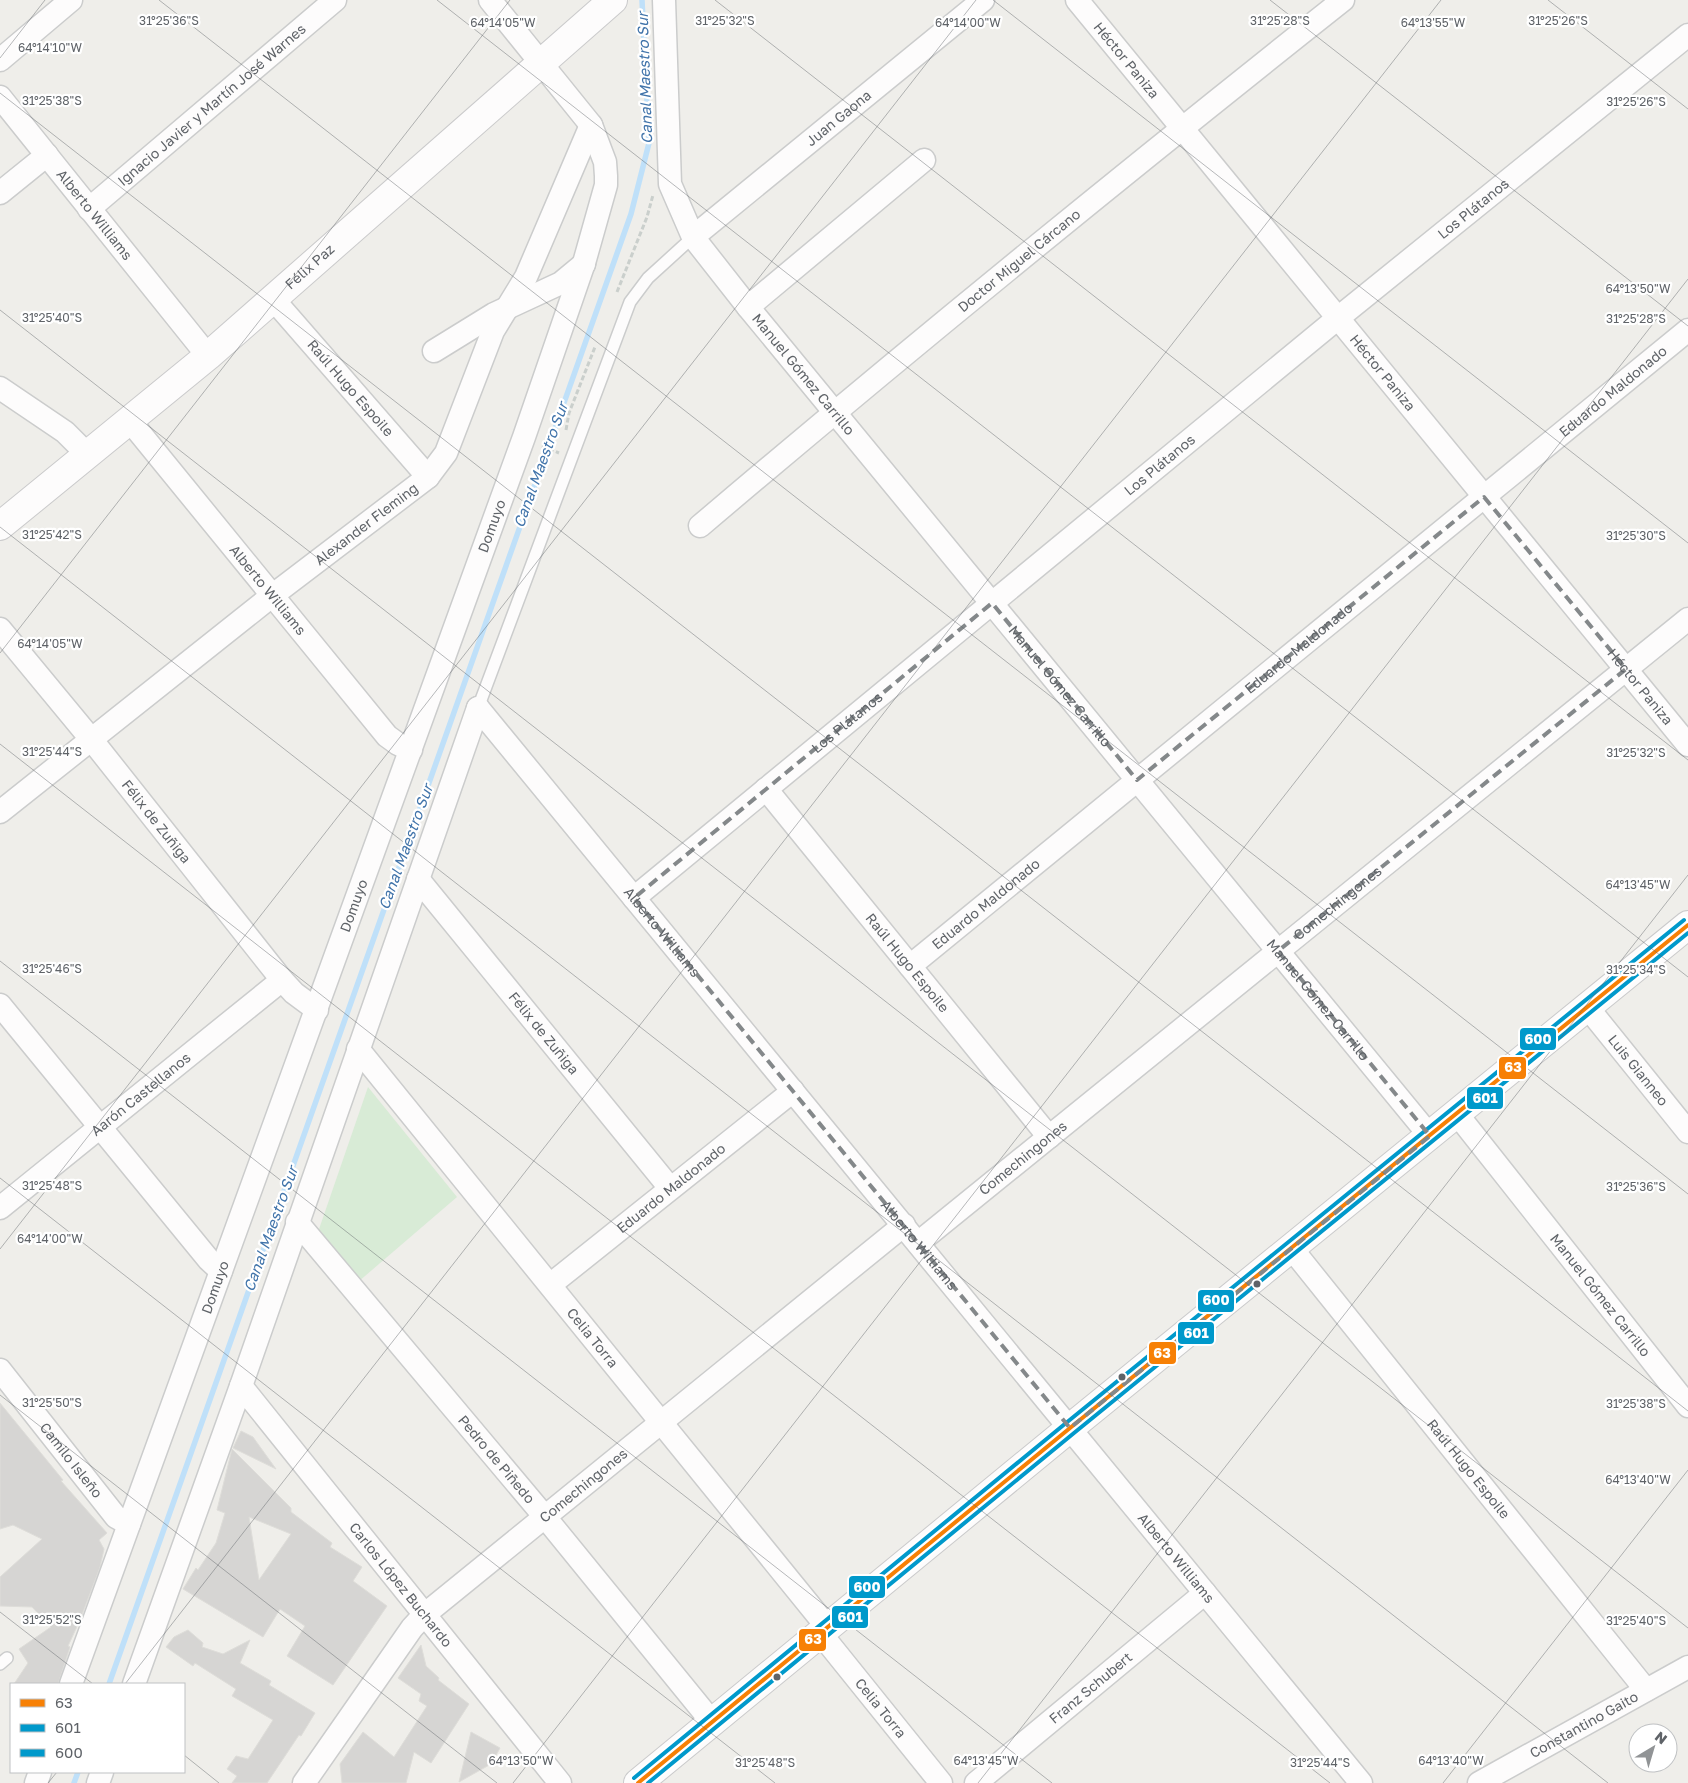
<svg xmlns="http://www.w3.org/2000/svg" width="1688" height="1783" viewBox="0 0 1688 1783" font-family="'Golos Text',sans-serif">
<style>
.green{fill:#d8ebd6}
.lines{fill:none;stroke-linecap:round;stroke-linejoin:round}
.stream{stroke:#bfe0f9;stroke-width:5.5}
.building{fill:#d6d5d3;stroke:#deddd9;fill-rule:evenodd}
.service-casing{stroke:#cbcccc;stroke-width:14}
.minor-casing{stroke:#cbcccc;stroke-width:25}
.secondary-casing{stroke:#cacacb;stroke-width:30}
.path{stroke:#cacfcc;stroke-width:3;stroke-dasharray:5 2.5;stroke-linecap:butt}
.service{stroke:#fdfcfc;stroke-width:11}
.minor{stroke:#fdfcfc;stroke-width:22}
.secondary{stroke:#fdfcfc;stroke-width:28}
.bus-1-casing{stroke:#fff;stroke-width:8}
.bus-2-casing{stroke:#fff;stroke-width:8}
.bus-3-casing{stroke:#fff;stroke-width:8}
.bus-1{stroke:#f78005;stroke-width:4}
.bus-2{stroke:#0099cb;stroke-width:4}
.bus-3{stroke:#0099cb;stroke-width:4}
.marked{fill:none;stroke:#84888a;stroke-width:4;stroke-dasharray:10 6;stroke-linejoin:round}
.ticks{fill:none;stroke:#5f6368;stroke-width:1;stroke-opacity:0.45}
.bus-dot{fill:#5f6368;stroke:#fff;stroke-width:2}
.labels{text-anchor:middle;stroke-width:4.5;stroke-linejoin:round;paint-order:stroke}
.street-label{font-size:14px;fill:#5f6368;stroke:#fff}
.water-label{font-size:15px;font-style:italic;fill:#4174aa;stroke:#fff}
.ticks-label{font-size:12px;text-anchor:middle;fill:#5f6368;stroke:#fff;stroke-width:4.5;stroke-linejoin:round;paint-order:stroke}
.line-badge{stroke:#fff;stroke-width:2}
.badge-label{font-size:14px;text-anchor:middle;font-weight:bold;fill:#fff}
</style>
<rect width="100%" height="100%" fill="#efeeea"/>
<path class="green" d="M368,1087L457,1197L358,1282L318,1232Z"/>
<g class="lines">
<g class="stream">
<path d="M109,1684L631,214L649,143L642,0"/>
<path d="M74,1783L78,1772"/>
</g>
</g>
<g class="building">
<path d="M0,1403L63,1480L61,1481L107,1533L99,1540L104,1549L100,1567L80,1620L68,1646L70,1647L58,1684H14L28,1663L19,1649L51,1627L32,1607L0,1606V1577L42,1539L13,1525L0,1529Z"/>
<path d="M241,1431L253,1437L276,1469L233,1448Z"/>
<path d="M232,1449L291,1508V1512L332,1543L330,1547L362,1567L353,1581L387,1606L333,1685L287,1656L305,1626L280,1609L263,1637L183,1589L196,1568L198,1570L216,1543L225,1513L217,1510ZM249,1517L291,1534L259,1580Z"/>
<path d="M188,1630L203,1643L202,1647L223,1654L250,1640L240,1663L271,1681L269,1685L315,1713L301,1736L299,1735L267,1783H232L237,1776L227,1769L236,1756L248,1759L273,1720L232,1696L236,1689L195,1663L193,1666L166,1647L174,1637Z"/>
<path d="M421,1645L426,1666L439,1678L438,1680L469,1704L431,1763L414,1752L406,1783H342L340,1764L363,1732L394,1757L427,1706L419,1701L421,1694L398,1678Z"/>
<path d="M471,1732L500,1748L491,1764L459,1782Z"/>
</g>
<g class="lines">
<defs>
<g id="service">
<path d="M478,708L630,302L648,278L693,237"/>
<path d="M0,1664L7,1658"/>
</g>
<g id="minor">
<path id="s1" d="M664,0L670,184L693,237L748,307L1430,1136"/>
<path id="s2" d="M1077,0L1688,745"/>
<path d="M0,60L71,0"/>
<path id="s3" d="M0,97L208,356"/>
<path d="M0,193L47,155"/>
<path id="s4" d="M89,209L335,0"/>
<path id="s5" d="M693,237L983,0"/>
<path id="s6" d="M273,299L428,477"/>
<path d="M748,307L924,160"/>
<path d="M434,351L494,314L561,283L584,264"/>
<path d="M0,388L65,432L87,454"/>
<path id="s7" d="M130,421L387,736L398,744L411,750"/>
<path id="s8" d="M700,526C911,347 1126,172 1343,0"/>
<path id="s9" d="M0,629L91,739L282,980L294,993L317,1010"/>
<path id="s10" d="M478,708L1361,1783"/>
<path id="s11" d="M766,789L1049,1137"/>
<path id="s12" d="M0,812L273,595L428,477L446,453L493,331L526,277L591,125"/>
<path id="s13" d="M418,879L670,1188"/>
<path id="s14" d="M634,898L1338,318L1688,35"/>
<path id="s15" d="M910,966L1688,330"/>
<path d="M0,1005L209,1260L221,1271"/>
<path id="s16" d="M1588,1008L1688,1132"/>
<path id="s17" d="M358,1049L828,1628"/>
<path id="s18" d="M1457,1114L1688,1406"/>
<path id="s19" d="M0,1208L282,980"/>
<path id="s20" d="M297,1222L545,1517L712,1722"/>
<path id="s21" d="M918,1243L1688,619"/>
<path id="s22" d="M1292,1249L1646,1690"/>
<path id="s23" d="M550,1285L793,1091"/>
<path id="s24" d="M0,1370L116,1517L129,1524"/>
<path id="s25" d="M241,1386L560,1783"/>
<path id="s26" d="M821,1634L941,1783"/>
<path id="s27" d="M71,1684L524,437L584,263L606,185V176L605,162L591,125L490,0"/>
<path d="M134,1684L241,1386L478,708"/>
<path d="M36,1783L40,1772"/>
<path d="M98,1783L102,1772"/>
<path id="s28" d="M304,1783L412,1628L424,1615L904,1225"/>
<path id="s29" d="M976,1783L1205,1593"/>
<path id="s30" d="M1479,1783L1688,1667"/>
</g>
<g id="secondary">
<path id="s31" d="M0,526L208,356L613,0"/>
<path d="M638,1783L1070,1428L1688,925"/>
</g>
</defs>
<use href="#service" class="service-casing"/>
<use href="#minor" class="minor-casing"/>
<use href="#secondary" class="secondary-casing"/>
<g class="path">
<path d="M617,292L647,217L653,195"/>
<path d="M566,430L569,413L595,347"/>
<path d="M542,446L559,453"/>
</g>
<use href="#service" class="service"/>
<use href="#minor" class="minor"/>
<use href="#secondary" class="secondary"/>
<defs>
<path id="bus-1" d="M638,1783L1070,1428L1688,925"/>
<path id="bus-2" d="M648,1783L1074,1433L1688,933"/>
<path id="bus-3" d="M634,1778L1066,1423L1684,920"/>
</defs>
<use href="#bus-1" class="bus-1-casing"/>
<use href="#bus-2" class="bus-2-casing"/>
<use href="#bus-3" class="bus-3-casing"/>
<use href="#bus-1" class="bus-1"/>
<use href="#bus-2" class="bus-2"/>
<use href="#bus-3" class="bus-3"/>
</g>
<path class="marked" d="M1484,497L1626,669L1278,951L1430,1136L1070,1428L634,898L992,603L1137,780Z"/>
<path class="ticks" d="M159,0L1688,1194M437,0L1688,977M715,0L1688,760M993,0L1688,543M1270,0L1688,326M1548,0L1688,109M0,58L45,0M0,93L1688,1411M0,310L1688,1628M0,527L1608,1783M0,653L510,0M0,744L1330,1783M0,961L1052,1783M0,1178L775,1783M0,1249L976,0M0,1395L497,1783M0,1612L93,1684M125,1684L1441,0M184,1755L219,1783M48,1783L57,1772M513,1783L1688,279M978,1783L1688,875M1443,1783L1688,1470"/>
<g class="bus-dot">
<circle cx="1257" cy="1284" r="4.5"/>
<circle cx="1122" cy="1377" r="4.5"/>
<circle cx="777" cy="1677" r="4.5"/>
</g>
<g class="labels">
<g class="street-label">
<text dy="5" stroke="none"><textPath href="#s2" startOffset="78">Héctor Paniza</textPath></text>
<text dy="5" stroke="none"><textPath href="#s4" startOffset="161">Ignacio Javier y Martín José Warnes</textPath></text>
<text dy="5" stroke="none"><textPath href="#s5" startOffset="188">Juan Gaona</textPath></text>
<text dy="5" stroke="none"><textPath href="#s14" startOffset="1086">Los Plátanos</textPath></text>
<text dy="5" stroke="none"><textPath href="#s3" startOffset="151">Alberto Williams</textPath></text>
<text dy="5" stroke="none"><textPath href="#s8" startOffset="415">Doctor Miguel Cárcano</textPath></text>
<text dy="5" stroke="none"><textPath href="#s31" startOffset="404">Félix Paz</textPath></text>
<text dy="5" stroke="none"><textPath href="#s2" startOffset="482">Héctor Paniza</textPath></text>
<text dy="5" stroke="none"><textPath href="#s1" startOffset="418">Manuel Gómez Carrillo</textPath></text>
<text dy="5" stroke="none"><textPath href="#s6" startOffset="118">Raúl Hugo Espoile</textPath></text>
<text dy="5" stroke="none"><textPath href="#s15" startOffset="908">Eduardo Maldonado</textPath></text>
<text dy="5" stroke="none"><textPath href="#s14" startOffset="681">Los Plátanos</textPath></text>
<text dy="5" stroke="none"><textPath href="#s12" startOffset="466">Alexander Fleming</textPath></text>
<text dy="5" stroke="none"><textPath href="#s27" startOffset="1232">Domuyo</textPath></text>
<text dy="5" stroke="none"><textPath href="#s7" startOffset="218">Alberto Williams</textPath></text>
<text dy="5" stroke="none"><textPath href="#s15" startOffset="502">Eduardo Maldonado</textPath></text>
<text dy="5" stroke="none"><textPath href="#s2" startOffset="888">Héctor Paniza</textPath></text>
<text dy="5" stroke="none"><textPath href="#s1" startOffset="822">Manuel Gómez Carrillo</textPath></text>
<text dy="5" stroke="none"><textPath href="#s14" startOffset="276">Los Plátanos</textPath></text>
<text dy="5" stroke="none"><textPath href="#s9" startOffset="248">Félix de Zuñiga</textPath></text>
<text dy="5" stroke="none"><textPath href="#s21" startOffset="540">Comechingones</textPath></text>
<text dy="5" stroke="none"><textPath href="#s15" startOffset="98">Eduardo Maldonado</textPath></text>
<text dy="5" stroke="none"><textPath href="#s27" startOffset="828">Domuyo</textPath></text>
<text dy="5" stroke="none"><textPath href="#s10" startOffset="290">Alberto Williams</textPath></text>
<text dy="5" stroke="none"><textPath href="#s11" startOffset="224">Raúl Hugo Espoile</textPath></text>
<text dy="5" stroke="none"><textPath href="#s1" startOffset="1228">Manuel Gómez Carrillo</textPath></text>
<text dy="5" stroke="none"><textPath href="#s13" startOffset="199">Félix de Zuñiga</textPath></text>
<text dy="5" stroke="none"><textPath href="#s16" startOffset="80">Luis Gianneo</textPath></text>
<text dy="5" stroke="none"><textPath href="#s19" startOffset="181">Aarón Castellanos</textPath></text>
<text dy="5" stroke="none"><textPath href="#s21" startOffset="135">Comechingones</textPath></text>
<text dy="5" stroke="none"><textPath href="#s23" startOffset="155">Eduardo Maldonado</textPath></text>
<text dy="5" stroke="none"><textPath href="#s10" startOffset="695">Alberto Williams</textPath></text>
<text dy="5" stroke="none"><textPath href="#s27" startOffset="422">Domuyo</textPath></text>
<text dy="5" stroke="none"><textPath href="#s18" startOffset="231">Manuel Gómez Carrillo</textPath></text>
<text dy="5" stroke="none"><textPath href="#s17" startOffset="372">Celia Torra</textPath></text>
<text dy="5" stroke="none"><textPath href="#s20" startOffset="310">Pedro de Piñedo</textPath></text>
<text dy="5" stroke="none"><textPath href="#s24" startOffset="115">Camilo Isleño</textPath></text>
<text dy="5" stroke="none"><textPath href="#s22" startOffset="282">Raúl Hugo Espoile</textPath></text>
<text dy="5" stroke="none"><textPath href="#s28" startOffset="412">Comechingones</textPath></text>
<text dy="5" stroke="none"><textPath href="#s10" startOffset="1100">Alberto Williams</textPath></text>
<text dy="5" stroke="none"><textPath href="#s25" startOffset="255">Carlos López Buchardo</textPath></text>
<text dy="5" stroke="none"><textPath href="#s29" startOffset="149">Franz Schubert</textPath></text>
<text dy="5" stroke="none"><textPath href="#s26" startOffset="95">Celia Torra</textPath></text>
<text dy="5" stroke="none"><textPath href="#s30" startOffset="120">Constantino Gaito</textPath></text>
</g>
<g class="water-label">
<text transform="translate(645 78) rotate(-92)" y="5">Canal Maestro Sur</text>
<text transform="translate(541 465) rotate(-70)" y="5">Canal Maestro Sur</text>
<text transform="translate(406 847) rotate(-70)" y="5">Canal Maestro Sur</text>
<text transform="translate(271 1229) rotate(-70)" y="5">Canal Maestro Sur</text>
</g>
</g>
<g class="ticks-label">
<text x="169" y="25">31°25'36"S</text>
<text x="725" y="25">31°25'32"S</text>
<text x="1280" y="25">31°25'28"S</text>
<text x="1558" y="25">31°25'26"S</text>
<text x="968" y="27">64°14'00"W</text>
<text x="1433" y="27">64°13'55"W</text>
<text x="503" y="27">64°14'05"W</text>
<text x="50" y="52">64°14'10"W</text>
<text x="52" y="105">31°25'38"S</text>
<text x="1636" y="106">31°25'26"S</text>
<text x="1638" y="293">64°13'50"W</text>
<text x="52" y="322">31°25'40"S</text>
<text x="1636" y="323">31°25'28"S</text>
<text x="52" y="539">31°25'42"S</text>
<text x="1636" y="540">31°25'30"S</text>
<text x="50" y="648">64°14'05"W</text>
<text x="52" y="756">31°25'44"S</text>
<text x="1636" y="757">31°25'32"S</text>
<text x="1638" y="889">64°13'45"W</text>
<text x="52" y="973">31°25'46"S</text>
<text x="1636" y="974">31°25'34"S</text>
<text x="52" y="1190">31°25'48"S</text>
<text x="1636" y="1191">31°25'36"S</text>
<text x="50" y="1243">64°14'00"W</text>
<text x="52" y="1407">31°25'50"S</text>
<text x="1636" y="1408">31°25'38"S</text>
<text x="1638" y="1484">64°13'40"W</text>
<text x="52" y="1624">31°25'52"S</text>
<text x="1636" y="1625">31°25'40"S</text>
<text x="521" y="1765">64°13'50"W</text>
<text x="986" y="1765">64°13'45"W</text>
<text x="1451" y="1765">64°13'40"W</text>
<text x="765" y="1767">31°25'48"S</text>
<text x="1320" y="1767">31°25'44"S</text>
</g>
<g class="line-badge">
<rect x="1519" y="1027" width="38" height="24" rx="5" fill="#0099cb"/>
<rect x="1498" y="1056" width="29" height="24" rx="5" fill="#f78005"/>
<rect x="1466" y="1086" width="38" height="24" rx="5" fill="#0099cb"/>
<rect x="1197" y="1289" width="38" height="24" rx="5" fill="#0099cb"/>
<rect x="1177" y="1321" width="38" height="24" rx="5" fill="#0099cb"/>
<rect x="1148" y="1341" width="29" height="24" rx="5" fill="#f78005"/>
<rect x="848" y="1575" width="38" height="24" rx="5" fill="#0099cb"/>
<rect x="831" y="1605" width="38" height="24" rx="5" fill="#0099cb"/>
<rect x="798" y="1628" width="29" height="24" rx="5" fill="#f78005"/>
</g>
<g class="badge-label">
<text x="1538" y="1044">600</text>
<text x="1513" y="1072">63</text>
<text x="1485" y="1103">601</text>
<text x="1216" y="1305">600</text>
<text x="1196" y="1338">601</text>
<text x="1162" y="1358">63</text>
<text x="867" y="1592">600</text>
<text x="850" y="1622">601</text>
<text x="813" y="1644">63</text>
</g>
<rect x="10" y="1683" width="175" height="90" fill="#ffffff" stroke="#bfc1c3"/>
<rect x="20" y="1699" width="25" height="8" fill="#f78005" stroke="#bfc1c3"/>
<text x="55" y="1708" font-size="15" fill="#5f6368">63</text>
<rect x="20" y="1724" width="25" height="8" fill="#0099cb" stroke="#bfc1c3"/>
<text x="55" y="1733" font-size="15" fill="#5f6368">601</text>
<rect x="20" y="1749" width="25" height="8" fill="#0099cb" stroke="#bfc1c3"/>
<text x="55" y="1758" font-size="15" fill="#5f6368">600</text>
<g transform="translate(1653 1748) rotate(38)"><circle r="24" fill="#ffffff" stroke="#bfc1c3"/>
<path d="M0-4L9 19L0 12L-9 19Z" fill="#919496"/>
<text y="-8" font-size="14" font-weight="bold" text-anchor="middle" fill="#5f6368">N</text>
</g>
</svg>
